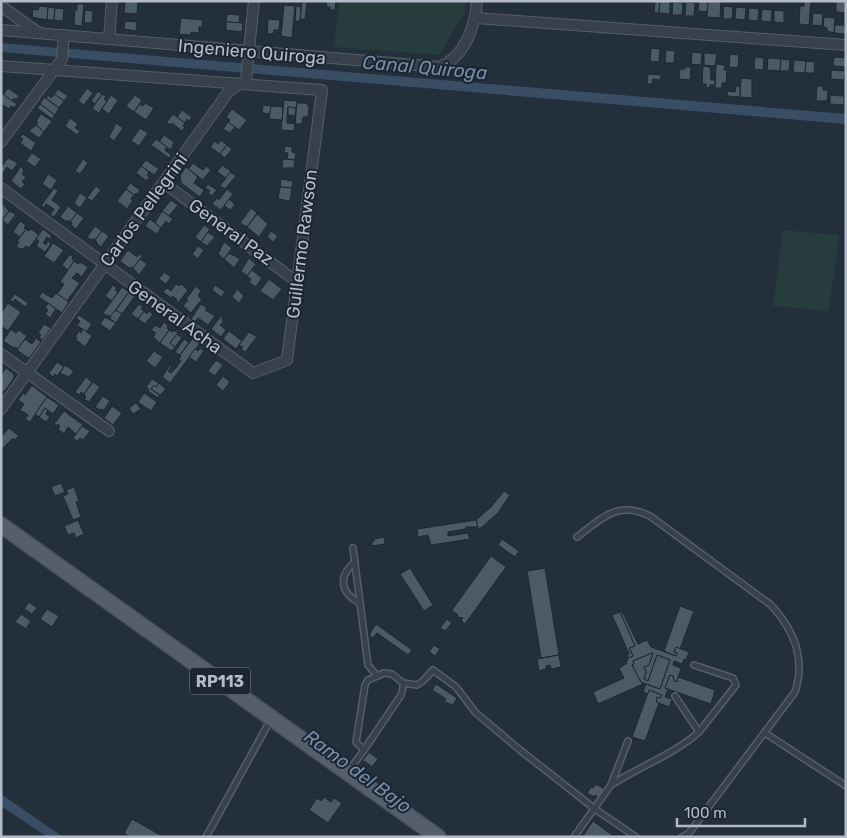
<svg xmlns="http://www.w3.org/2000/svg" width="847" height="838" viewBox="0 0 847 838" font-family="Rubik,sans-serif">
<style>
.green{fill:#263c3d}
.water{fill:#394d64}
.building{fill:#4c5967;stroke:#1e2732}
.lines{fill:none;stroke-linecap:round;stroke-linejoin:round}
.lane-casing{stroke:#555e69;stroke-width:8}
.street-casing{stroke:#555e69;stroke-width:12}
.primary-casing{stroke:#434c57;stroke-width:18}
.lane{stroke:#37404b;stroke-width:5}
.street{stroke:#37404b;stroke-width:10}
.primary{stroke:#555f6b;stroke-width:15}
.labels{text-anchor:middle;stroke-width:4;stroke-linejoin:round;paint-order:stroke}
.shield{fill:#1c2530;stroke:#858e9a;stroke-width:1}
.shield-label{font-size:16px;font-weight:bold;fill:#b2bbc7}
.street-label{font-size:18px;fill:#b2bbc7;stroke:#1c2530}
.water-label{font-size:19px;font-style:italic;fill:#738eaa;stroke:#1c2530}
</style>
<rect width="100%" height="100%" fill="#232f3b"/>
<g class="green">
<path d="M339,1H465V13L439,55L334,47Z"/>
<path d="M783,230L839,235L829,311L773,306Z"/>
</g>
<g class="water">
<path d="M1,43L846,114V124L1,52Z"/>
<path d="M1,794L63,837H47L1,806Z"/>
</g>
<g class="building">
<path d="M125,1H138L137,14L124,13Z"/>
<path d="M327,1H336L335,10H330V7H326Z"/>
<path d="M655,1H660L659,13H654Z"/>
<path d="M660,1L670,2V14L659,13Z"/>
<path d="M699,1H708V12L698,11Z"/>
<path d="M708,1H721L720,18L707,17Z"/>
<path d="M804,1H811L809,25L799,24L800,6H804Z"/>
<path d="M836,1H846V13L836,12Z"/>
<path d="M302,2L307,3L305,19H300Z"/>
<path d="M673,2L683,3L682,15H672Z"/>
<path d="M686,2L695,3L694,16H685Z"/>
<path d="M77,4H84L82,26L74,25L75,9L77,10Z"/>
<path d="M284,5L295,6L292,38L281,36Z"/>
<path d="M39,6L48,7L47,20L32,17L33,9L38,10Z"/>
<path d="M296,6L301,7L300,21H295Z"/>
<path d="M724,6L733,7L732,19H723Z"/>
<path d="M48,7L55,8L54,20H47Z"/>
<path d="M736,7L746,8L745,20L735,19Z"/>
<path d="M55,8L64,9L63,21L54,20Z"/>
<path d="M749,8L759,9L758,21L748,20Z"/>
<path d="M762,9L772,10L771,22L761,21Z"/>
<path d="M85,10L93,11L92,23H84Z"/>
<path d="M774,10L784,11V23L774,22Z"/>
<path d="M813,13L823,14L822,26L812,25Z"/>
<path d="M227,14L240,15L239,23L226,22Z"/>
<path d="M824,17L835,18L834,33L827,31V28L823,27Z"/>
<path d="M181,18L203,20L202,27H199V33L191,32V35L179,34Z"/>
<path d="M268,19L280,20L279,30H274L273,34H267Z"/>
<path d="M125,21L137,22L136,31L124,29Z"/>
<path d="M226,22L243,23L242,32L226,30Z"/>
<path d="M835,25H845L846,34L834,33Z"/>
<path d="M651,48L660,49L659,62L650,61Z"/>
<path d="M666,50L675,51L674,63H665Z"/>
<path d="M692,52L702,53L701,65L691,64Z"/>
<path d="M704,53L717,54L715,66L704,65Z"/>
<path d="M730,54L739,55L738,68L729,67Z"/>
<path d="M755,57L764,58L763,70L754,69Z"/>
<path d="M834,57L846,58V67L833,66Z"/>
<path d="M768,58L781,59L780,71L767,70Z"/>
<path d="M781,59L790,60L789,71H780Z"/>
<path d="M794,60L806,61L805,73L793,72Z"/>
<path d="M806,61L815,62L814,73H805Z"/>
<path d="M716,64L725,65L724,70H727L726,83H722V88H715Z"/>
<path d="M703,66L710,67L711,80H715V85H710V88L706,87V84H702Z"/>
<path d="M685,67H691L690,80L679,79L680,69H685Z"/>
<path d="M831,70L845,71L844,80L831,79Z"/>
<path d="M648,74L661,75L660,80L653,79L652,84H647Z"/>
<path d="M741,78L752,79V98L740,97Z"/>
<path d="M736,86H740V97L727,96V91L735,92Z"/>
<path d="M817,86H823V90H828L827,101H816Z"/>
<path d="M8,88L19,96L16,100L14,98L12,101L3,95Z"/>
<path d="M87,88L93,93L84,105L78,101Z"/>
<path d="M58,89L68,96L64,101L54,94Z"/>
<path d="M98,91L102,94L95,104L91,101Z"/>
<path d="M1,93L17,104L14,108L11,106L9,109L1,104Z"/>
<path d="M54,94L64,101L59,108L46,98L48,95L51,98Z"/>
<path d="M102,94L106,97L104,99L107,101L99,113L92,109Z"/>
<path d="M111,95L118,100L109,114L102,109Z"/>
<path d="M135,95L142,100L134,112L126,106Z"/>
<path d="M830,95L844,96V105L830,104Z"/>
<path d="M44,97L59,108L55,115L40,104Z"/>
<path d="M284,100L297,101L296,108L288,107L287,118V123L295,124L294,131L281,130Z"/>
<path d="M145,103L154,108L146,120L134,112L140,104L143,106Z"/>
<path d="M297,103H306L309,107L308,117H303L302,124H295Z"/>
<path d="M40,104L55,115L52,119L37,108Z"/>
<path d="M263,105L271,106L270,114L262,113Z"/>
<path d="M271,106L283,107L282,120L269,119Z"/>
<path d="M288,107L296,108L295,116L288,115Z"/>
<path d="M232,109L247,120L239,130L228,122L230,120L226,117Z"/>
<path d="M182,110L192,117L189,121L187,119L185,123L177,117Z"/>
<path d="M41,114L52,121L44,132L36,125L38,122L36,121Z"/>
<path d="M173,114L185,123L183,126L185,127L182,131L172,123L171,125L166,123Z"/>
<path d="M70,118L78,124L75,128L80,131L77,135L65,126Z"/>
<path d="M228,122L235,127L230,133L223,129Z"/>
<path d="M116,123L123,128L114,141L109,137Z"/>
<path d="M36,125L44,132L39,138L29,131Z"/>
<path d="M140,128L148,133L139,146L131,141Z"/>
<path d="M23,134L36,143L31,151L20,143L23,139L20,137Z"/>
<path d="M164,135L174,142L171,150L159,142Z"/>
<path d="M156,139L167,147L165,150L171,155L169,158L151,145Z"/>
<path d="M221,140L227,145L220,154L210,147L215,141L218,144Z"/>
<path d="M227,145L232,149L225,158L220,154Z"/>
<path d="M285,146L292,147V152L296,153L295,160L287,159L288,153H284Z"/>
<path d="M32,153L41,159L35,167L26,161Z"/>
<path d="M8,158L18,163L12,171L7,167L2,175L1,167Z"/>
<path d="M83,159L88,163L80,174L75,171Z"/>
<path d="M283,159L295,160L294,168H282Z"/>
<path d="M146,160L159,169L154,175L141,166Z"/>
<path d="M193,163L203,170L206,166L211,170L203,180L188,169Z"/>
<path d="M222,165L231,171L226,178L217,172Z"/>
<path d="M21,166L24,171L22,174L26,177L22,182L25,184L21,189L11,181Z"/>
<path d="M141,166L149,172L147,175L149,177L147,181L136,173Z"/>
<path d="M186,167L198,177L194,183L204,190L200,197L181,183L180,175Z"/>
<path d="M230,172L236,176L225,189L220,186Z"/>
<path d="M48,174L57,180L51,190L42,184Z"/>
<path d="M281,179L293,181L292,188L280,187Z"/>
<path d="M130,183L140,190L138,194L136,193L134,195L126,189Z"/>
<path d="M208,184L217,190L212,196L208,193L210,191L205,188Z"/>
<path d="M96,186L101,190L92,201L87,198Z"/>
<path d="M280,187L292,188L290,201L278,199Z"/>
<path d="M54,188L58,191L52,200L61,207L54,217L50,215L54,209L46,204L44,208L41,206Z"/>
<path d="M126,189L134,195L131,199L133,200L127,209L117,201Z"/>
<path d="M227,189L233,194L221,210L212,204L217,198L219,200Z"/>
<path d="M80,193L87,198L80,208L74,203Z"/>
<path d="M229,199L235,204L231,210L224,206Z"/>
<path d="M171,200L178,205L169,216L162,211Z"/>
<path d="M3,204L9,211L2,220L1,206Z"/>
<path d="M68,206L77,213L70,222L68,220L67,222L60,217Z"/>
<path d="M251,208L257,213L247,227L240,223Z"/>
<path d="M9,211L16,214L8,225L2,220Z"/>
<path d="M162,211L173,219L169,224L166,221L161,228L155,223Z"/>
<path d="M77,213L84,218L76,229L71,225L72,223L70,222Z"/>
<path d="M257,214L268,224L259,237L247,227Z"/>
<path d="M150,219L161,228L157,234L145,226Z"/>
<path d="M20,221L26,225L24,228L26,229L20,237L13,232Z"/>
<path d="M204,225L210,229L201,242L195,237Z"/>
<path d="M95,226L102,231L95,240L93,239L91,240L87,237Z"/>
<path d="M26,229L29,231L31,229L39,235L29,248L26,246L23,249H20L16,246L19,242L17,241Z"/>
<path d="M43,229L52,236L50,239L47,237L43,243L46,245L48,241L51,244L45,252L36,246L39,241L36,239Z"/>
<path d="M102,231L109,236L101,247L96,243L97,242L95,240Z"/>
<path d="M271,231L278,236L273,242L267,237Z"/>
<path d="M208,232L215,237L207,246L201,242Z"/>
<path d="M224,242L232,248L224,259L218,254Z"/>
<path d="M53,243L64,250L54,263L44,256Z"/>
<path d="M198,246L204,250L198,259L192,254Z"/>
<path d="M128,250L137,257L139,254L142,256L133,268L130,267L129,268L120,261Z"/>
<path d="M229,253L240,259L234,268L224,259Z"/>
<path d="M70,254L73,257L72,259L74,261L68,270L62,265Z"/>
<path d="M249,258L256,264L247,276L241,271Z"/>
<path d="M140,259L147,264L139,275L133,268Z"/>
<path d="M74,261L78,264L80,262L88,267L82,277L77,273L72,278L80,283L67,301L57,294L64,284L60,282Z"/>
<path d="M252,270L262,278L256,287L249,282L251,279L247,276Z"/>
<path d="M164,272L171,277L166,284L159,279Z"/>
<path d="M269,279L282,289L273,300L260,291Z"/>
<path d="M176,284L179,286L181,284L188,290L178,303L176,302L177,300L173,296L171,298L163,292L167,288L171,291Z"/>
<path d="M113,285L117,288L115,290L118,292L112,301L105,296Z"/>
<path d="M215,285L225,292L221,297L212,290Z"/>
<path d="M196,286L201,291L198,296L202,299L191,313L183,306L188,300L186,299Z"/>
<path d="M122,287L129,292L114,312L110,316L106,315L103,313Z"/>
<path d="M237,289L244,296L239,303L232,297Z"/>
<path d="M42,292L52,298L56,293L69,302L62,313L39,297Z"/>
<path d="M129,292L135,296L122,314L116,310Z"/>
<path d="M15,294L28,303L25,307L15,299L13,302L10,300Z"/>
<path d="M8,303L21,312L8,331L1,326V313Z"/>
<path d="M48,303L56,309L50,318L45,314L48,310L45,308Z"/>
<path d="M139,304L143,307L141,309L144,311L138,319L131,314Z"/>
<path d="M201,304L207,308L205,310L215,316L208,325L198,318L195,322L191,319Z"/>
<path d="M116,310L122,314L116,323L110,319L111,317L110,316Z"/>
<path d="M144,311L147,314L149,311L153,314L145,324L138,319Z"/>
<path d="M79,315L92,324L86,332L77,325L80,321L76,318Z"/>
<path d="M221,316L223,318L222,320L224,321L220,325L226,330L221,337L211,329Z"/>
<path d="M105,317L116,323L110,331L100,324Z"/>
<path d="M164,322L168,326L167,328L169,330L160,343L153,337L156,333L151,330L155,325L160,328Z"/>
<path d="M44,324L51,328L43,340L39,338L41,335L38,333Z"/>
<path d="M11,329L16,333L19,330L27,336L18,349L15,347L14,348L3,341Z"/>
<path d="M83,329L92,336L85,347L76,340L77,338L75,337L79,331L81,333Z"/>
<path d="M169,330L173,332L174,330L178,333L170,343L175,347L172,351L160,343Z"/>
<path d="M229,331L242,341L236,349L223,339Z"/>
<path d="M249,332L257,337L245,352L241,349L243,347L239,345Z"/>
<path d="M177,334L182,338L175,347L170,343Z"/>
<path d="M36,338L41,342L30,357L28,358L17,350L25,339L32,344Z"/>
<path d="M193,338L200,343L170,383L162,377L170,365L172,366L168,371L171,373L175,369L181,361L179,359L181,356L180,355Z"/>
<path d="M184,339L189,342L180,355L175,352Z"/>
<path d="M200,348L204,351L196,362L189,357L195,349L198,351Z"/>
<path d="M154,351L163,357L155,368L146,361Z"/>
<path d="M216,360L223,365L215,376L208,371Z"/>
<path d="M57,362L64,367L57,376L55,374L53,377L49,373Z"/>
<path d="M65,365L74,371L69,377L60,373Z"/>
<path d="M6,368L14,374V378L4,392L1,390V375Z"/>
<path d="M223,376L230,382L223,391L216,385Z"/>
<path d="M86,377L92,382L84,394L81,392L79,395L75,392Z"/>
<path d="M152,379L159,383L156,387L154,385L151,389L160,395L158,398L148,391L149,389L146,387Z"/>
<path d="M93,382L100,387L89,402L84,399L86,397L84,394Z"/>
<path d="M159,383L166,389L160,395L151,389L154,385L156,387Z"/>
<path d="M31,386H33L47,397L30,422L25,419L28,415L20,410L24,404L18,400L23,393L25,395Z"/>
<path d="M144,393L157,402L151,411L138,402Z"/>
<path d="M103,396L110,401L104,410L101,409L100,410L95,407Z"/>
<path d="M47,397L59,405L53,414L45,408L39,417L35,414Z"/>
<path d="M136,403L141,409L133,414L129,408Z"/>
<path d="M112,406L122,413L113,425L104,418Z"/>
<path d="M45,408L48,410L46,414L50,417L46,422L39,417Z"/>
<path d="M64,411L83,425L76,434L68,427L64,434L58,429L60,426L58,424L56,426L54,424Z"/>
<path d="M82,426L90,431L83,440L80,438L77,441L73,438Z"/>
<path d="M9,428L19,436L15,440L13,438L2,449L1,437Z"/>
<path d="M61,483L65,492L55,496L51,487Z"/>
<path d="M74,487L79,501L76,502L81,517L73,520L63,496L68,494L66,490Z"/>
<path d="M504,491L510,495L498,513L482,527L478,529L476,520L491,507Z"/>
<path d="M78,520L84,534L76,538L74,533L68,535L64,526Z"/>
<path d="M476,520L478,527H466V529L448,532V536L468,533L470,539L431,545L428,535L418,537L417,529Z"/>
<path d="M384,537L385,544L372,546V542L374,541V539Z"/>
<path d="M502,539L519,551L515,557L498,545Z"/>
<path d="M491,556L506,567L465,624L461,620L463,618L457,617L458,615L452,610Z"/>
<path d="M410,568L433,605L424,611L400,574Z"/>
<path d="M545,568L559,655L541,658L527,571Z"/>
<path d="M29,602L37,608L32,614L24,609Z"/>
<path d="M680,606L694,611L680,649L676,647L674,652L677,653L676,656L664,651Z"/>
<path d="M47,609L59,616L52,627L40,619Z"/>
<path d="M622,611L638,644L647,640L651,647L676,656L677,653L674,652L676,647L689,652L686,660L684,659L682,664L674,661L673,665L681,668L677,682L674,681L673,676L670,675L665,688L668,689L665,697L672,699L669,707L656,702L657,697L660,698L662,695L649,690L648,694L643,692L646,684L660,689L670,660L657,655L648,681L644,679L646,672L644,667L649,665L653,653H652L633,661L634,664L632,665L641,682L643,684L598,704L593,692L624,678L619,668L626,664L628,658L633,656L629,648L635,646L620,612Z"/>
<path d="M620,612L635,646L629,648L633,656L628,658L627,655L629,654L612,615Z"/>
<path d="M21,614L31,621L26,629L15,622Z"/>
<path d="M447,619L452,623L445,631L440,628Z"/>
<path d="M376,624L412,650L408,655L377,633L373,638L369,635Z"/>
<path d="M434,645L440,649L435,656L429,652Z"/>
<path d="M652,653H653L649,665L644,667L646,672L644,679L648,681L657,655L670,660L660,689L641,682L632,665L634,664L633,661Z"/>
<path d="M559,655L561,667L551,669L550,665L546,666V669L539,671L537,659Z"/>
<path d="M670,675L673,676L674,681L677,682L678,677L715,690L711,704L665,688Z"/>
<path d="M436,684L457,698L453,705L444,702L446,699L432,690Z"/>
<path d="M649,690L662,695L660,698L657,697L656,702L659,703L645,741L632,737Z"/>
<path d="M369,752L378,759L372,767L366,762L362,761Z"/>
<path d="M596,784L604,789L599,798L595,795L594,797L591,795V796L587,793L591,787L593,788Z"/>
<path d="M324,797L331,802L334,798L342,803L328,823L309,810L317,798L321,801Z"/>
<path d="M132,819L164,837H130L124,833Z"/>
<path d="M593,821L615,837H582Z"/>
</g>
<g class="lines">
<defs>
<g id="lane">
<path d="M577,537C602,518 618,500 650,516L771,605C794,630 806,658 795,692L689,833L682,837"/>
<path d="M353,548L368,665L377,676"/>
<path d="M355,562C338,576 340,593 360,603"/>
<path d="M403,683V688L401,695L364,750L356,742L365,685L368,680L384,673L392,674L403,683L417,685L423,681L433,670L456,687L476,713L520,750L595,809L636,837"/>
<path d="M675,696L699,732"/>
<path d="M765,733L846,786"/>
<path d="M348,772L364,750"/>
<path d="M611,785C640,766 673,755 699,732L736,685L733,678L694,665"/>
<path d="M206,837L271,719"/>
<path d="M574,837L611,785L628,741"/>
</g>
<g id="street">
<path d="M1,6L39,33"/>
<path d="M476,18L846,45"/>
<path d="M1,30L439,67C465,57 475,27 477,1"/>
<path d="M109,39L112,1"/>
<path d="M1,66L322,90L287,360L253,373L1,188"/>
<path d="M1,142L62,59L64,35"/>
<path d="M164,183L297,282"/>
<path d="M1,354L109,431"/>
<path d="M1,409L229,91L246,80L254,1"/>
</g>
<path id="primary" d="M1,525L438,837"/>
</defs>
<use href="#lane" class="lane-casing"/>
<use href="#street" class="street-casing"/>
<use href="#primary" class="primary-casing"/>
<use href="#lane" class="lane"/>
<use href="#street" class="street"/>
<use href="#primary" class="primary"/>
</g>
<g class="labels">
<rect class="shield" x="190" y="667.5" width="60" height="27" rx="4"/>
<g class="shield-label">
<text x="220" y="687">RP113</text>
</g>
<g class="street-label">
<text transform="translate(252 52) rotate(5)" y="6">Ingeniero Quiroga</text>
<text transform="translate(144 210) rotate(-54)" y="6">Carlos Pellegrini</text>
<text transform="translate(231 232) rotate(36)" y="6">General Paz</text>
<text transform="translate(302 244) rotate(-83)" y="6">Guillermo Rawson</text>
<text transform="translate(175 317) rotate(36)" y="6">General Acha</text>
</g>
<g class="water-label">
<text transform="translate(425 67) rotate(5)" y="7">Canal Quiroga</text>
<text transform="translate(358 771) rotate(36)" y="7">Ramo del Bajo</text>
</g>
</g>
<rect width="847" height="838" fill="none" stroke="#b2bbc7" stroke-width="5"/>
<path d="M677 818v8h128v-8" fill="none" stroke="#b2bbc7" stroke-width="2.5"/>
<text x="684" y="818" font-size="15" fill="#b2bbc7" stroke="#1c2530" stroke-width="4" paint-order="stroke">100 m</text>
</svg>
